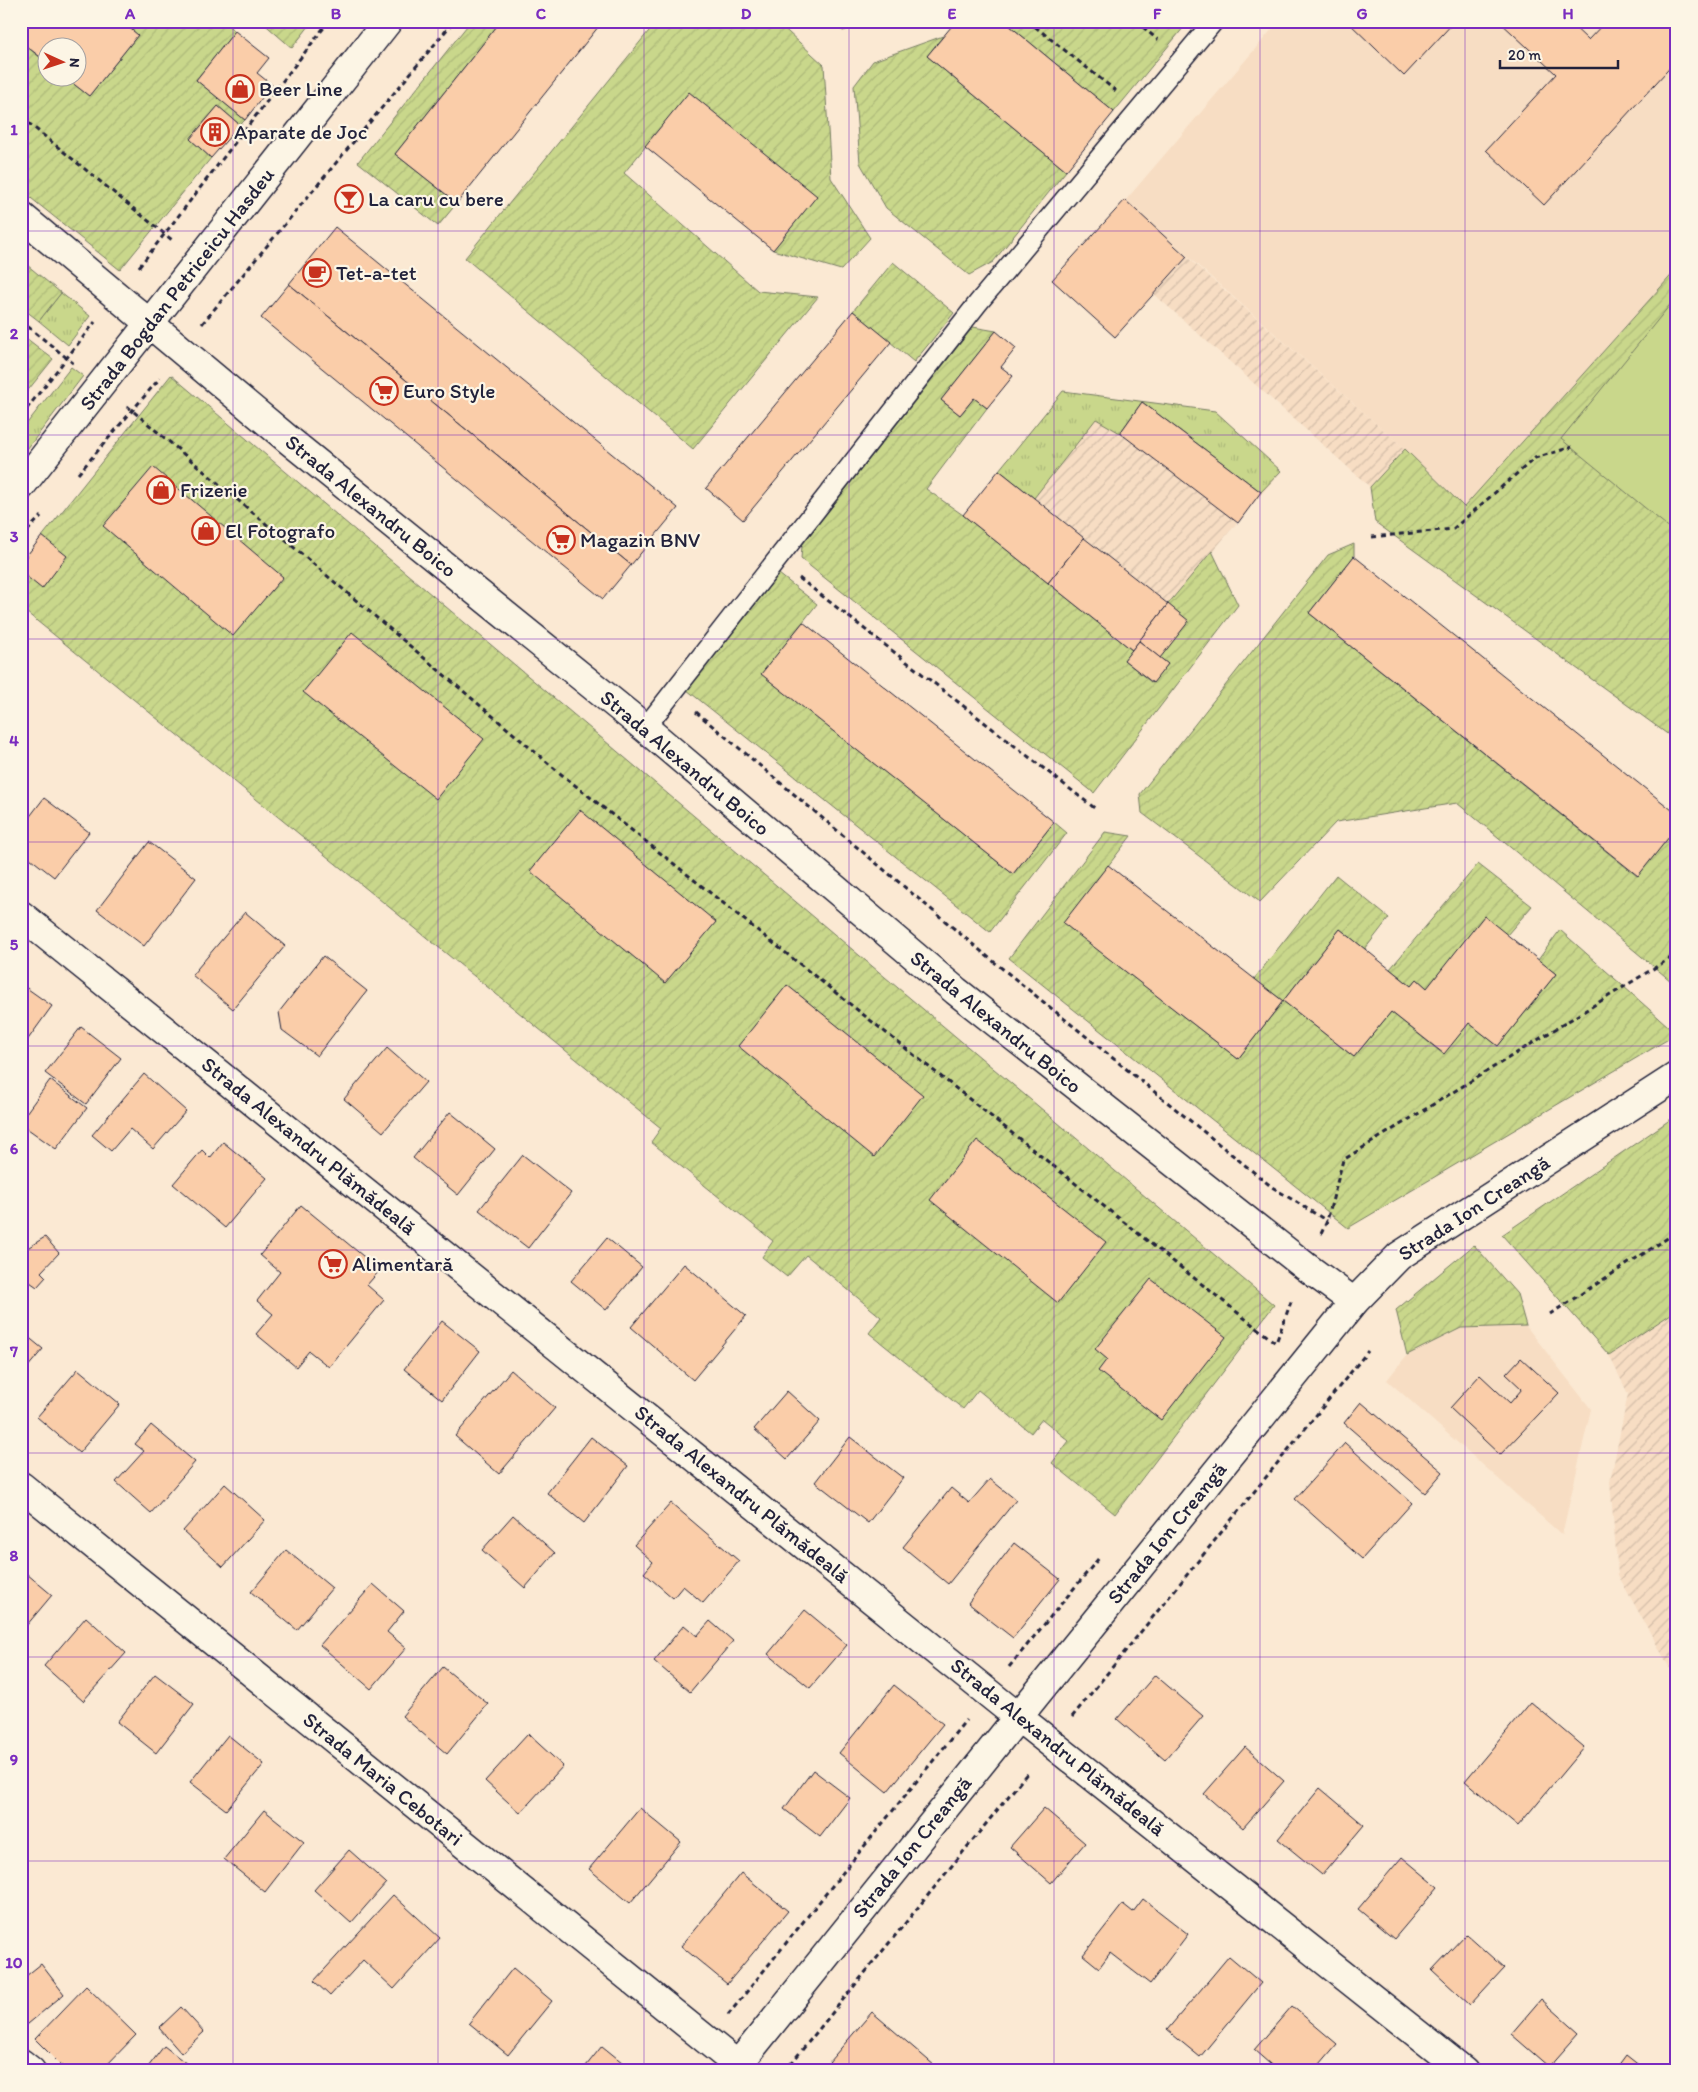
<svg xmlns="http://www.w3.org/2000/svg" width="1698" height="2092" viewBox="0 0 1698 2092" font-family="Itim,sans-serif">
<style>
.built{fill:#f7ddc3}
.industrial{fill:url(#industrial-furrows)}
.grass{fill:url(#grass-tufts);stroke:#767c63}
.garden{fill:url(#garden-furrows);stroke:#767c63}
.pitch{fill:#c9d78b;stroke:#767c63}
.building{fill:#facda9;stroke:#22223b}
.lines{fill:none;stroke-linecap:round;stroke-linejoin:round}
.lane-casing{stroke:#22223b;stroke-width:22}
.street-casing{stroke:#22223b;stroke-width:31}
.secondary-casing{stroke:#22223b;stroke-width:31}
.path{stroke:#22223b;stroke-width:3;stroke-dasharray:5 4;stroke-linecap:butt}
.lane{stroke:#fcf5e5;stroke-width:19}
.street{stroke:#fcf5e5;stroke-width:28}
.secondary{stroke:#fcf5e5;stroke-width:28}
.grid{fill:none;stroke:#7b2cbf;stroke-width:1;stroke-opacity:0.55}
.labels{text-anchor:middle;stroke-width:4.5;stroke-linejoin:round;paint-order:stroke}
.poi-label{font-size:21px;fill:#22223b;stroke:#fcf5e5;text-anchor:start}
.street-label{font-size:21px;fill:#22223b;stroke:#fcf5e5}
.neatline{fill:none;stroke:#7b2cbf;stroke-width:2}
.grid-label{font-size:16px;text-anchor:middle;font-weight:bold;fill:#7b2cbf}
</style>
<defs>
<pattern id="industrial-furrows" width="10" height="10" patternUnits="userSpaceOnUse" patternTransform="scale(1.25)"><rect width="10" height="10" fill="#f7ddc3"/><path d="M-1 1l2-2M0 10L10 0M9 11l2-2" fill="none" stroke="#d3bda8"/></pattern>
<pattern id="grass-tufts" width="24" height="20" patternUnits="userSpaceOnUse" patternTransform="scale(1.25)"><rect width="24" height="20" fill="#c9d78b"/><path d="M3 7l-1-3M5 7V3M7 7l1-3M15 17l-1-3M17 17v-4M19 17l1-3" fill="none" stroke="#acb879"/></pattern>
<pattern id="garden-furrows" width="10" height="10" patternUnits="userSpaceOnUse" patternTransform="scale(1.25)"><rect width="10" height="10" fill="#c9d78b"/><path d="M-1 1l2-2M0 10L10 0M9 11l2-2" fill="none" stroke="#acb879"/></pattern>
</defs>
<rect width="100%" height="100%" fill="#fbe9d3"/>
<filter id="ink" filterUnits="userSpaceOnUse"><feTurbulence type="fractalNoise" baseFrequency=".02" numOctaves="2"/><feDisplacementMap in="SourceGraphic" scale="10" xChannelSelector="R" yChannelSelector="G"/><feConvolveMatrix kernelMatrix="1 2 1 2 8 2 1 2 1" color-interpolation-filters="sRGB"/></filter>
<g filter="url(#ink)">
<g class="built">
<path d="M1279,21H1677V269L1464,507L1405,449L1125,201Z"/>
<path d="M1526,1326L1591,1409L1562,1535L1387,1380L1407,1355L1461,1328Z"/>
</g>
<g class="industrial">
<path d="M1187,257L1405,449L1370,487L1154,294Z"/>
<path d="M1063,391L1215,411L1281,471L1168,604L999,470Z"/>
<path d="M1677,1310V1681L1618,1575L1610,1482L1628,1394L1609,1355Z"/>
</g>
<g class="grass">
<path d="M61,293L90,316L68,345L39,321Z"/>
<path d="M71,367L83,376L21,457V431Z"/>
<path d="M1063,391L1215,411L1281,471L1261,492L1142,402L1120,433L1096,419L1034,498L999,470Z"/>
</g>
<g class="garden">
<path d="M121,21H222L235,31L196,80L245,120L240,125L218,106L190,139L211,158L120,270L21,190V42L47,63L48,78H66L89,96L138,35Z"/>
<path d="M261,21H313L292,48Z"/>
<path d="M471,21H501L395,154L457,203L438,226L358,162Z"/>
<path d="M657,21H776L824,65L831,178L870,238L841,270L773,250L816,196L689,93L624,173L758,291L818,297L693,449L465,258Z"/>
<path d="M830,21H874L843,31Z"/>
<path d="M1004,21H1189L1114,112Z"/>
<path d="M943,36L927,56L1066,171L993,262L969,275L886,208L860,163L854,86L873,61Z"/>
<path d="M21,260L61,293L39,321L21,307Z"/>
<path d="M893,262L954,313L914,362L853,311Z"/>
<path d="M1677,269V741L1375,522L1370,487L1405,449L1464,507Z"/>
<path d="M973,327L996,331L941,400L960,415L974,398L987,408L926,489L963,515L1132,650L1124,660L1152,683L1168,664L1160,658L1168,604L1212,551L1238,605L1094,793L801,559L802,545Z"/>
<path d="M21,334L53,359L21,399Z"/>
<path d="M171,375L1274,1305L1115,1514L1052,1463L1069,1441L1042,1419L1031,1433L978,1390L963,1409L869,1333L881,1317L806,1255L787,1277L762,1257L773,1241L651,1142L661,1128L21,608V563Z"/>
<path d="M1354,544V556L1309,613L1637,876L1677,827V986L1457,803L1336,822L1260,902L1142,813L1140,794L1328,555Z"/>
<path d="M779,574L817,604L762,674L1013,874L1054,822L1067,833L990,932L687,690Z"/>
<path d="M1105,832L1131,836L1064,923L1238,1059L1283,1001L1254,979L1336,875L1389,918L1365,949L1340,929L1283,1001L1354,1057L1391,1012L1443,1054L1469,1023L1498,1046L1556,974L1538,960L1560,930L1677,1034L1348,1228L1009,958Z"/>
<path d="M1478,864L1532,906L1507,935L1427,988L1417,979L1411,986L1390,969Z"/>
<path d="M1677,1115V1310L1609,1355L1502,1235Z"/>
<path d="M1474,1245L1517,1294L1526,1326L1461,1328L1407,1355L1396,1310Z"/>
</g>
<path class="pitch" d="M1674,300L1677,302V534L1561,439Z"/>
<g class="building">
<path d="M21,21H121L138,35L89,96L66,78H78V48H48V63L21,42Z"/>
<path d="M501,21H603L457,203L395,154Z"/>
<path d="M956,21H1004L1114,112L1066,171L927,56Z"/>
<path d="M1347,21H1455L1404,76Z"/>
<path d="M1499,21H1568L1588,40L1606,21H1670L1677,27V60L1544,205L1486,150L1556,74Z"/>
<path d="M235,31L269,58L257,73L272,85L245,120L196,80Z"/>
<path d="M689,92L817,196L773,250L645,146Z"/>
<path d="M218,106L240,125L211,158L190,139Z"/>
<path d="M1125,200L1187,257L1115,337L1052,280Z"/>
<path d="M335,227L678,508L631,565L289,284Z"/>
<path d="M289,284L631,565L603,599L261,318Z"/>
<path d="M853,311L891,342L743,520L706,488Z"/>
<path d="M996,331L1016,348L1001,367L1013,376L987,408L974,398L960,415L941,400Z"/>
<path d="M1142,402L1261,492L1238,523L1120,433Z"/>
<path d="M153,467L283,577L233,636L103,526Z"/>
<path d="M999,470L1084,538L1048,583L963,515Z"/>
<path d="M42,536L67,556L42,589L21,572V563Z"/>
<path d="M1084,538L1168,604L1132,650L1048,583Z"/>
<path d="M1354,556L1677,814V827L1638,876L1309,613Z"/>
<path d="M1168,604L1189,621L1160,658L1139,641Z"/>
<path d="M803,622L1054,822L1013,874L761,674Z"/>
<path d="M352,632L484,739L436,799L303,692Z"/>
<path d="M1139,641L1168,664L1153,683L1124,660Z"/>
<path d="M44,798L89,832L54,877L21,851V828Z"/>
<path d="M580,810L716,922L665,983L530,871Z"/>
<path d="M149,842L196,878L144,946L97,910Z"/>
<path d="M1108,865L1283,1001L1238,1059L1063,923Z"/>
<path d="M245,912L285,946L233,1009L192,975Z"/>
<path d="M1484,916L1556,974L1498,1046L1469,1023L1444,1054L1391,1012L1354,1057L1283,1001L1340,929L1411,986L1417,979L1427,988Z"/>
<path d="M323,956L367,991L317,1056L282,1030L279,1012Z"/>
<path d="M21,984L52,1006L21,1049Z"/>
<path d="M787,985L923,1095L874,1157L738,1046Z"/>
<path d="M81,1027L121,1058L86,1104L45,1073Z"/>
<path d="M387,1048L426,1082L383,1132L344,1099Z"/>
<path d="M144,1074L186,1111L153,1149L130,1129L111,1151L92,1135Z"/>
<path d="M50,1080L87,1108L56,1149L21,1124V1120Z"/>
<path d="M450,1112L495,1149L458,1195L413,1158Z"/>
<path d="M977,1140L1106,1242L1058,1303L930,1200Z"/>
<path d="M223,1142L267,1178L225,1228L173,1184L202,1150L210,1158Z"/>
<path d="M523,1155L571,1193L528,1248L479,1210Z"/>
<path d="M301,1205L380,1270L367,1285L384,1300L329,1367L309,1351L296,1367L256,1334L273,1314L257,1301L280,1272L260,1255Z"/>
<path d="M45,1237L59,1253L41,1272L46,1277L37,1287L27,1280L21,1288V1252Z"/>
<path d="M607,1238L642,1267L606,1310L571,1281Z"/>
<path d="M684,1264L746,1316L693,1380L631,1327Z"/>
<path d="M1151,1279L1226,1337L1161,1420L1098,1371L1107,1359L1095,1349Z"/>
<path d="M21,1315L28,1321L21,1329Z"/>
<path d="M442,1321L480,1351L442,1400L404,1369Z"/>
<path d="M21,1331L43,1349L21,1375Z"/>
<path d="M1521,1358L1559,1393L1500,1455L1450,1408L1480,1375L1510,1403L1522,1389L1506,1374Z"/>
<path d="M78,1369L120,1404L79,1453L37,1417Z"/>
<path d="M511,1370L555,1408L499,1474L455,1436Z"/>
<path d="M787,1391L820,1421L787,1459L754,1429Z"/>
<path d="M1361,1402L1443,1472L1425,1493L1344,1423Z"/>
<path d="M151,1425L195,1462L151,1513L116,1482L144,1451L135,1444Z"/>
<path d="M591,1437L628,1466L584,1523L547,1493Z"/>
<path d="M850,1437L903,1478L868,1523L815,1482Z"/>
<path d="M1345,1443L1412,1503L1362,1559L1295,1499Z"/>
<path d="M990,1479L1016,1500L948,1584L903,1547L951,1488L969,1503Z"/>
<path d="M225,1484L265,1520L223,1567L183,1531Z"/>
<path d="M671,1503L739,1561L703,1603L683,1586L673,1598L644,1573L653,1562L634,1545Z"/>
<path d="M513,1515L555,1553L525,1588L482,1550Z"/>
<path d="M1014,1543L1060,1579L1013,1638L968,1603Z"/>
<path d="M286,1550L332,1588L297,1630L251,1592Z"/>
<path d="M21,1569L52,1595L21,1632Z"/>
<path d="M373,1584L404,1611L387,1632L406,1648L371,1689L320,1645Z"/>
<path d="M805,1610L847,1645L810,1688L768,1654Z"/>
<path d="M86,1617L126,1653L83,1701L44,1666Z"/>
<path d="M710,1621L733,1641L690,1692L654,1661L684,1625L697,1636Z"/>
<path d="M443,1667L488,1704L447,1754L402,1716Z"/>
<path d="M155,1674L194,1704L156,1753L117,1722Z"/>
<path d="M1155,1675L1203,1716L1165,1760L1117,1719Z"/>
<path d="M894,1685L943,1724L887,1792L839,1753Z"/>
<path d="M1531,1702L1584,1747L1518,1826L1465,1781Z"/>
<path d="M528,1734L563,1766L520,1813L485,1781Z"/>
<path d="M228,1735L264,1764L226,1810L190,1782Z"/>
<path d="M1245,1747L1284,1781L1243,1828L1204,1794Z"/>
<path d="M813,1770L850,1798L820,1837L784,1809Z"/>
<path d="M1320,1788L1364,1825L1322,1875L1278,1839Z"/>
<path d="M640,1808L681,1842L630,1903L589,1869Z"/>
<path d="M1044,1808L1085,1843L1051,1883L1010,1847Z"/>
<path d="M264,1810L304,1842L265,1892L224,1859Z"/>
<path d="M349,1850L386,1883L351,1923L314,1890Z"/>
<path d="M1402,1857L1438,1887L1394,1939L1358,1909Z"/>
<path d="M741,1873L788,1911L727,1984L681,1946Z"/>
<path d="M393,1895L440,1938L394,1989L363,1960L330,1996L314,1981Z"/>
<path d="M1143,1899L1188,1934L1150,1984L1110,1953L1099,1968L1083,1955L1123,1904L1133,1912Z"/>
<path d="M1466,1934L1504,1968L1470,2005L1432,1970Z"/>
<path d="M1229,1956L1261,1983L1200,2057L1167,2030Z"/>
<path d="M41,1964L64,1994L22,2029L21,1980Z"/>
<path d="M513,1968L552,2001L508,2055L469,2023Z"/>
<path d="M86,1986L136,2035L101,2071H67L35,2039Z"/>
<path d="M1541,1999L1579,2033L1549,2067L1511,2034Z"/>
<path d="M1292,2006L1337,2044L1314,2071H1278L1254,2050Z"/>
<path d="M181,2007L204,2032L181,2053L159,2028Z"/>
<path d="M872,2012L935,2066L931,2071H840L829,2062Z"/>
<path d="M164,2046L196,2071H145Z"/>
<path d="M602,2046L633,2071H582Z"/>
<path d="M1626,2056L1645,2071H1615Z"/>
</g>
<g class="lines">
<defs>
<path id="lane" d="M645,728L978,303L1214,21"/>
<g id="street">
<path d="M21,216L290,441L645,728L956,991L1305,1266L1354,1302"/>
<path d="M21,486L388,21"/>
<path d="M21,915L1018,1717L733,2071"/>
<path d="M21,1486L745,2071"/>
<path d="M21,2063L31,2071"/>
</g>
<path id="secondary" d="M1464,2071L1018,1717L1354,1302L1399,1256L1677,1076"/>
</defs>
<use href="#lane" class="lane-casing"/>
<use href="#street" class="street-casing"/>
<use href="#secondary" class="secondary-casing"/>
<g class="path">
<path d="M1028,21L1116,91"/>
<path d="M1136,21L1158,40"/>
<path d="M21,117L172,240"/>
<path d="M139,267L329,21"/>
<path d="M21,321L73,363"/>
<path d="M202,324L454,21"/>
<path d="M127,406L561,774L1277,1344"/>
<path d="M21,416L95,322"/>
<path d="M78,474L160,378"/>
<path d="M1372,537L1453,529L1535,458L1572,447"/>
<path d="M21,538L41,516"/>
<path d="M799,578L1097,810"/>
<path d="M696,712L988,957L1272,1187L1327,1221"/>
<path d="M1321,1234L1327,1221L1343,1160L1677,954"/>
<path d="M1550,1314L1677,1232"/>
<path d="M1277,1340L1292,1299"/>
<path d="M1009,1667L1099,1558"/>
<path d="M1072,1717L1368,1351"/>
<path d="M728,2015L966,1720"/>
<path d="M785,2071L1029,1771"/>
</g>
<use href="#lane" class="lane"/>
<use href="#street" class="street"/>
<use href="#secondary" class="secondary"/>
</g>
</g>
<path class="grid" d="M233,21V2071M438,21V2071M644,21V2071M849,21V2071M1054,21V2071M1260,21V2071M1465,21V2071M21,231H1677M21,435H1677M21,639H1677M21,842H1677M21,1046H1677M21,1250H1677M21,1453H1677M21,1657H1677M21,1861H1677"/>
<defs>
<symbol id="shop-ring" viewBox="-11 -11 22 22"><circle r="9.5" fill="#fcf5e5" stroke="#c8321e" stroke-width="1.5"/><path d="M-5-2.5h2.3a2.7 3.5 0 0 1 5.4 0H5L5.5 6h-11ZM-1.5-2.5h3a1.5 2.3 0 0 0-3 0Z" fill="#c8321e"/></symbol>
<symbol id="building-ring" viewBox="-11 -11 22 22"><circle r="9.5" fill="#fcf5e5" stroke="#c8321e" stroke-width="1.5"/><path d="M-4-6H4V6H1V3H-1V6H-4ZM-2.5-4.3h1.7v1.8h-1.7ZM.8-4.3h1.7v1.8H.8ZM-2.5-1h1.7V.8h-1.7ZM.8-1h1.7V.8H.8Z" fill="#c8321e"/></symbol>
<symbol id="bar-ring" viewBox="-11 -11 22 22"><circle r="9.5" fill="#fcf5e5" stroke="#c8321e" stroke-width="1.5"/><path d="M-6-5H6L.8 .8V4.5H3.5V6h-7V4.5H-.8V.8Z" fill="#c8321e"/></symbol>
<symbol id="cafe-ring" viewBox="-11 -11 22 22"><circle r="9.5" fill="#fcf5e5" stroke="#c8321e" stroke-width="1.5"/><path d="M-5.5-4.5H6V0H3Q3 3.5 0 3.5H-2.5Q-5.5 3.5-5.5 0ZM3-3.2v2h1.7v-2ZM-6 4.5H4V6H-6Z" fill="#c8321e"/></symbol>
<symbol id="supermarket-ring" viewBox="-11 -11 22 22"><circle r="9.5" fill="#fcf5e5" stroke="#c8321e" stroke-width="1.5"/><path d="M-6-5.5h2.5l.6 2H6L4.5 2H-2.5L-4.4-4H-6ZM-1.5 3.2a1.3 1.3 0 1 0 .1 0ZM3 3.2a1.3 1.3 0 1 0 .1 0Z" fill="#c8321e"/></symbol>
</defs>
<g fill-rule="evenodd">
<use href="#shop-ring" x="224" y="73" width="32" height="32"/>
<use href="#building-ring" x="199" y="116" width="32" height="32"/>
<use href="#bar-ring" x="333" y="183" width="32" height="32"/>
<use href="#cafe-ring" x="301" y="257" width="32" height="32"/>
<use href="#supermarket-ring" x="368" y="375" width="32" height="32"/>
<use href="#shop-ring" x="145" y="474" width="32" height="32"/>
<use href="#shop-ring" x="190" y="515" width="32" height="32"/>
<use href="#supermarket-ring" x="545" y="524" width="32" height="32"/>
<use href="#supermarket-ring" x="317" y="1248" width="32" height="32"/>
</g>
<g class="labels">
<g class="poi-label">
<text x="259" y="96">Beer Line</text>
<text x="234" y="139">Aparate de Joc</text>
<text x="368" y="206">La caru cu bere</text>
<text x="336" y="280">Tet-a-tet</text>
<text x="403" y="398">Euro Style</text>
<text x="180" y="497">Frizerie</text>
<text x="225" y="538">El Fotografo</text>
<text x="580" y="547">Magazin BNV</text>
<text x="352" y="1271">Alimentară</text>
</g>
<g class="street-label">
<text transform="translate(177 289) rotate(-52)" y="7">Strada Bogdan Petriceicu Hasdeu</text>
<text transform="translate(371 506) rotate(39)" y="7">Strada Alexandru Boico</text>
<text transform="translate(685 763) rotate(40)" y="7">Strada Alexandru Boico</text>
<text transform="translate(996 1022) rotate(39)" y="7">Strada Alexandru Boico</text>
<text transform="translate(309 1146) rotate(39)" y="7">Strada Alexandru Plămădeală</text>
<text transform="translate(1474 1208) rotate(-33)" y="7">Strada Ion Creangă</text>
<text transform="translate(742 1494) rotate(39)" y="7">Strada Alexandru Plămădeală</text>
<text transform="translate(1167 1533) rotate(-51)" y="7">Strada Ion Creangă</text>
<text transform="translate(1058 1747) rotate(39)" y="7">Strada Alexandru Plămădeală</text>
<text transform="translate(383 1779) rotate(39)" y="7">Strada Maria Cebotari</text>
<text transform="translate(912 1847) rotate(-51)" y="7">Strada Ion Creangă</text>
</g>
</g>
<rect width="1698" height="2092" fill="none" stroke="#fcf5e5" stroke-width="55"/>
<g transform="translate(62 62) rotate(93)"><circle r="24" fill="#fcf5e5" stroke="#a5a1a1"/>
<path d="M0-4L9 19L0 12L-9 19Z" fill="#c8321e"/>
<text y="-8" font-size="14" font-weight="bold" text-anchor="middle" fill="#22223b">N</text>
</g>
<path d="M1500 60v8h118v-8" fill="none" stroke="#22223b" stroke-width="2.5"/>
<text x="1508" y="60" font-size="15" fill="#22223b" stroke="#fcf5e5" stroke-width="4" paint-order="stroke">20 m</text>
<rect x="28" y="28" width="1642" height="2036" class="neatline"/>
<g class="grid-label">
<text x="130" y="19">A</text>
<text x="336" y="19">B</text>
<text x="541" y="19">C</text>
<text x="746" y="19">D</text>
<text x="952" y="19">E</text>
<text x="1157" y="19">F</text>
<text x="1362" y="19">G</text>
<text x="1568" y="19">H</text>
<text x="14" y="135">1</text>
<text x="14" y="339">2</text>
<text x="14" y="542">3</text>
<text x="14" y="746">4</text>
<text x="14" y="950">5</text>
<text x="14" y="1154">6</text>
<text x="14" y="1357">7</text>
<text x="14" y="1561">8</text>
<text x="14" y="1765">9</text>
<text x="14" y="1968">10</text>
</g>
</svg>
